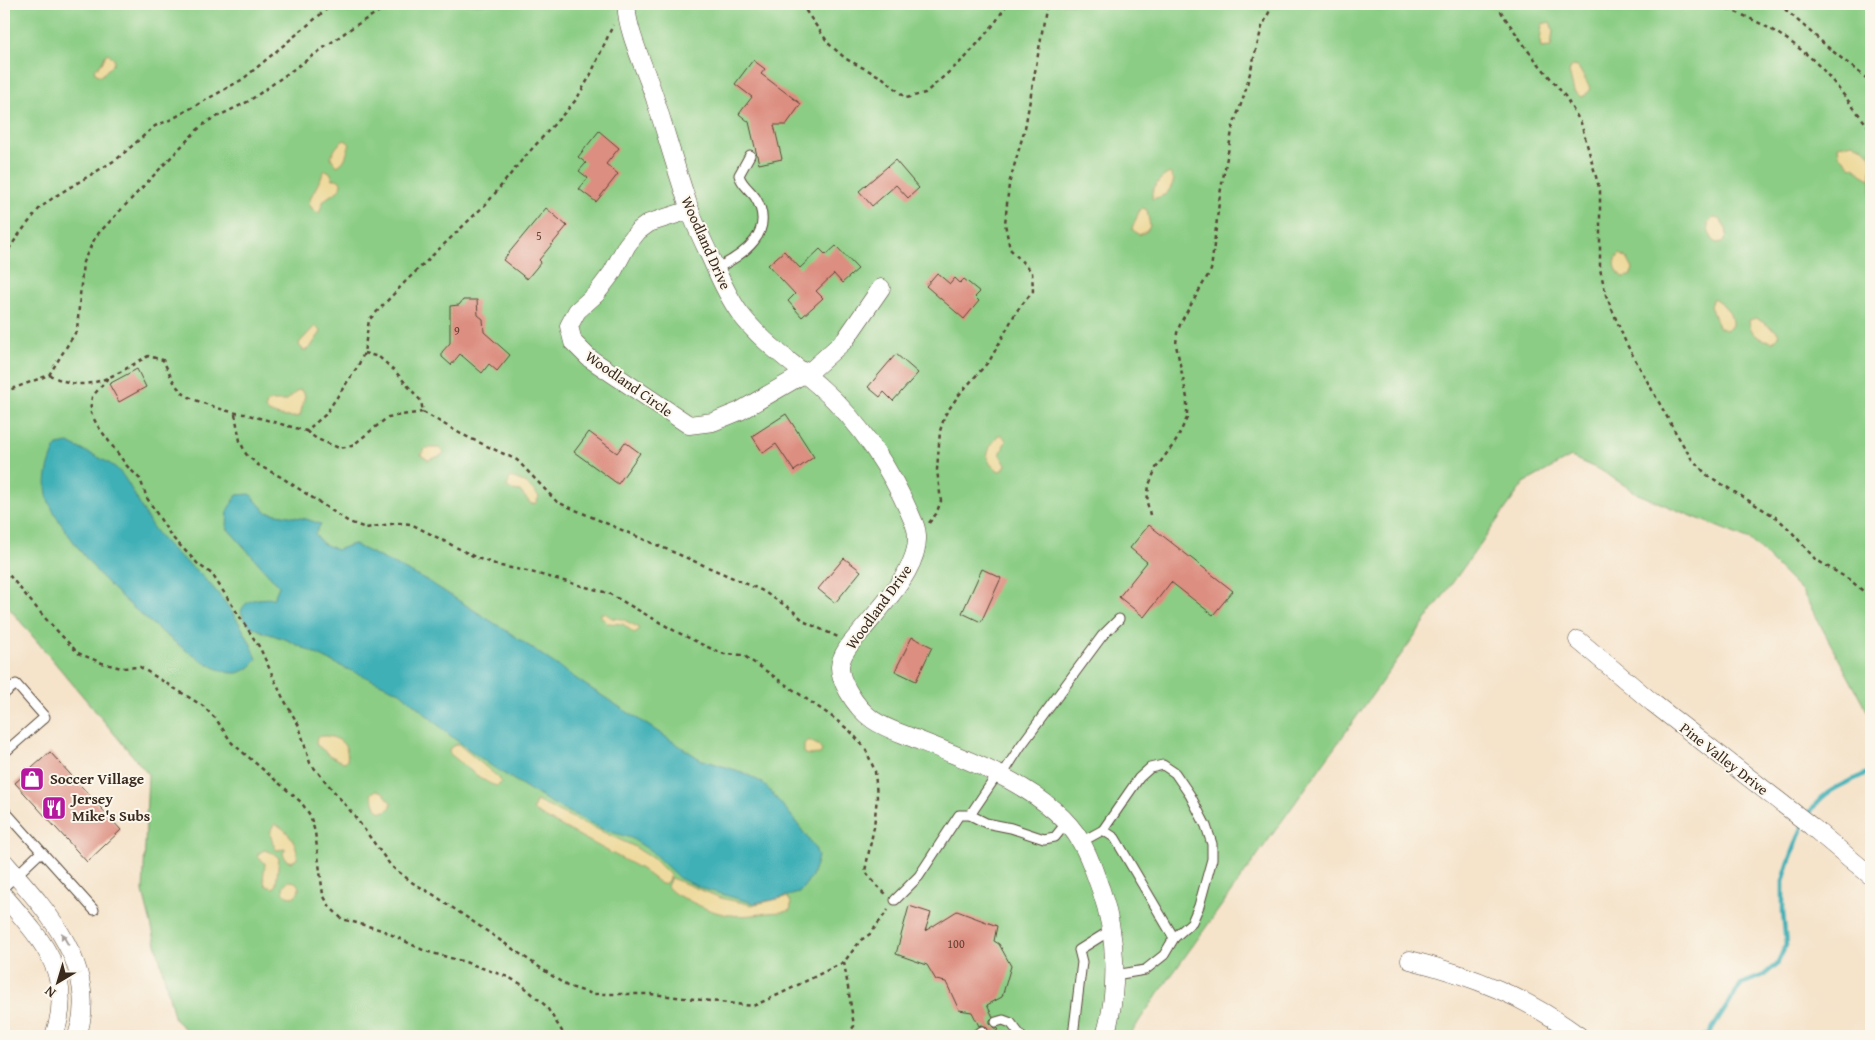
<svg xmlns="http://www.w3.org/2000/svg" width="1875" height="1040" viewBox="0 0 1875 1040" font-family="'Gentium Book Plus',serif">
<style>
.green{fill:#8bcd85;stroke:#637c52}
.sand{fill:#eeda9e;stroke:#94825e}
.water{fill:#3fb0b7;stroke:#3d6d6a}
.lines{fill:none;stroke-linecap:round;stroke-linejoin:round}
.stream{stroke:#3fb0b7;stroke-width:4.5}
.building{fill:#dc8e80}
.lane-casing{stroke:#574638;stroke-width:11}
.street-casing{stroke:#574638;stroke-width:19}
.path{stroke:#574638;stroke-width:2.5;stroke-dasharray:4 4;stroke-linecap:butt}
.lane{stroke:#fff;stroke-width:9}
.street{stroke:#fff;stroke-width:18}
.oneway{fill:#a79f9a}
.labels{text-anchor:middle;stroke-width:4;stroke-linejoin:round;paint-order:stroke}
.number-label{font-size:12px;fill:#634336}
.street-label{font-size:15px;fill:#3b2a1e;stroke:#fbf7ec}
.poi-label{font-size:15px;font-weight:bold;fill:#3b2a1e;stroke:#fbf7ec;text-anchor:start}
</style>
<rect width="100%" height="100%" fill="#fbf7ec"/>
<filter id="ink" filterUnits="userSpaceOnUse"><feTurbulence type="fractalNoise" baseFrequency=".02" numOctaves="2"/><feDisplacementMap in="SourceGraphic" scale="10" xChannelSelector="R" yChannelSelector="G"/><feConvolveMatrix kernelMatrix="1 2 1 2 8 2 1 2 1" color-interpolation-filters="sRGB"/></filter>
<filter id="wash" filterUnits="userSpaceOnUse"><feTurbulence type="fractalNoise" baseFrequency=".0096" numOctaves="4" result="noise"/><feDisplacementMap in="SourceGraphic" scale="20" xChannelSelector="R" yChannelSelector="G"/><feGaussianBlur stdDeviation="1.12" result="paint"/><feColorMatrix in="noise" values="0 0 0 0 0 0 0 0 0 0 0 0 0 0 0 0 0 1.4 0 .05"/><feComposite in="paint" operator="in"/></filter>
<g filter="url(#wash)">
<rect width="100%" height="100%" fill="#f5e3ca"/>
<path class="green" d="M4,4H1871V718L1803,593L1750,540L1638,494L1602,471L1571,457L1524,483L1141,1018L1130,1036H193L175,1020L143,892L148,774L4,602Z"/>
<g class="sand">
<path d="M1550,22L1553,30L1551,47L1541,48L1540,42L1542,24Z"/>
<path d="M108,53L114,59V63L101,76L96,74L94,70L102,63L106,54Z"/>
<path d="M1572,66L1578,67L1590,88L1586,95L1581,97L1574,92L1569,72Z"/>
<path d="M345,140L350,144C346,153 347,161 337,166L331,158C333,151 338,143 345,140Z"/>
<path d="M1853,143L1861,146L1871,156V177L1870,179L1861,174L1856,168L1850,166L1839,154L1838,146Z"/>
<path d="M325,170L330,172L333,179H337L341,182C341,195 329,193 323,202C321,205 321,210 319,213L314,211L309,204L311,197Z"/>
<path d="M1170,173L1174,180C1169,193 1166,196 1152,199C1151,188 1160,177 1170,173Z"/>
<path d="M1143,208L1147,210L1150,226L1147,231L1139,235L1132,229L1140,209Z"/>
<path d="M1714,218L1720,219L1726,228L1727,236L1723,242L1716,243C1710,237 1706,229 1709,221Z"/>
<path d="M1620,254L1627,258L1633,269L1630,276L1622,277C1615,269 1612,262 1620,254Z"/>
<path d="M1713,298C1724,304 1733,313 1732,326L1726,330L1718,327L1710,306Z"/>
<path d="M1756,318L1777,331L1779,336L1773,342C1759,339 1750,335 1749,320Z"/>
<path d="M315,326L321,332L310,348L304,351L299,345L300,342Z"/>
<path d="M298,390L302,391L305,395L300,416C291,419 272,416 265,409L267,403L270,401H286Z"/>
<path d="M998,435H1002L1006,440L1000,455L1006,465L1003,470L999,471L990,464L987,456L990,447Z"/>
<path d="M426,448H439L444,453L440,456L428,460L421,455L423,451Z"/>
<path d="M510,477C525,481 529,485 539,497L536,503L531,504L520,491L512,490L507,487Z"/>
<path d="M601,613H605L612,618L622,619L638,627L639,630L634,633L623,624L607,623L601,617Z"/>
<path d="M323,736C338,736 350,744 347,761L343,762L329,755L316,744L317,737Z"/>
<path d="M808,740L818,745L822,751L820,754L809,755L804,753V744Z"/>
<path d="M458,744L499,778L501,782L498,786C485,785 461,762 450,754L449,750L451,747Z"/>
<path d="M376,790L383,792L391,803V807L386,811L381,812L377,809L371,794Z"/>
<path d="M536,801L633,846L655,860L671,876L666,883L661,884L641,869L537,813L533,810Z"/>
<path d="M275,824C289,830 299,846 297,859L291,862L286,860L283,853L286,849L276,850C272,841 267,831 275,824Z"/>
<path d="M264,850L273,853L279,858L276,884L274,888L266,886C261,877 265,872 265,863L258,857V854Z"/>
<path d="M671,878L721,898L752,905L786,897C791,900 792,904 790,910C783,913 775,912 767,913C733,919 716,915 686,899C678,896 672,893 667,886Z"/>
<circle cx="291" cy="889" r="8"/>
</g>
<g class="water">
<path d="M69,443C84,452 102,457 116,468C130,480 142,513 154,529C166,547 185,560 200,574C223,596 246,629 257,659C252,666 245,672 236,673C208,676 136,611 115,591C99,577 53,518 48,499C43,480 49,462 57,445Z"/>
<path d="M250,494L266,512L306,519L321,524L315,534L322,543L337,550L353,544L428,581L513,635L584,684L700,759L742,772L763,783L790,814L815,848L818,856L815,868L812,876L799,893L772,900L753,903L704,889L679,878L651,851L631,838L602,829L548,801L493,767L452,737L400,692L345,668L285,639L263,632L251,626L244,619L241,611C247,597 260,599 274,598L279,586L227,528L228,509L237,495Z"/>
</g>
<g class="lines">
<g class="stream">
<path d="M1807,818C1821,789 1844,785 1871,771"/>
<path d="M1704,1036L1709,1034L1741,984L1764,975L1777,964L1786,945L1783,912V881L1789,862L1803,825"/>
</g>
</g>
<g id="blocks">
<g class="building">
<path d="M753,60L765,69L761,74L801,104L786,125H774L782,159L759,164L749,122L739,114L752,97L735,84Z"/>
<path d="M599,131L619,148L606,164L618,174L596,202L579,189L588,178L579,171L586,163L578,157Z"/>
<path d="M895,160L919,188L908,198L896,185L872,206L859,191Z"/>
<path d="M546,208L567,226L539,260L541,262L527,279L503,260Z"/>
<path d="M836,246L858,269L842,283L834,274L816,291L823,298L802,317L788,301L795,294L768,265L784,251L800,268L820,249L826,255Z"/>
<path d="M937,273L950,284L955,278L960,283L964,279L980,292L975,297L979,301L964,319L926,286Z"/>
<path d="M463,300H477L478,315L483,319L484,332L510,355L497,371L489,364L482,373L460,354L451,365L442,357V352L450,343V306L459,305Z"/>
<path d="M896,354L918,373L893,401L884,392L880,397L868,387Z"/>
<path d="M137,369L146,387L119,402L109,384Z"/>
<path d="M786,414L814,457L794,471L776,444L763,453L752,436Z"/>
<path d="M589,432L617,453L625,442L640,453L618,484L574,452Z"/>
<path d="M1149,525L1233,591L1213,615L1171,582L1144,617L1119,597L1147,562L1130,548Z"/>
<path d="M844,558L861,571L835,603L818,589Z"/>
<path d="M982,569L1001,578L981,622L962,613Z"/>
<path d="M912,637L932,647L916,681L895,671Z"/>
<path d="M50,752L121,830L87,862L15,783Z"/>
<path d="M909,906L931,913L925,931L957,911L997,926L994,941L999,944L1011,966L1002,997L987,1005L993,1017L990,1020V1024L994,1028H998L997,1031L989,1036L986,1035L988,1031L987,1027L982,1025L979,1026L972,1012L959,1010L946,982L936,980L927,965L896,954Z"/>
</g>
</g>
</g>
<g filter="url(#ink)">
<use href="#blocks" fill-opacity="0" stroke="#574638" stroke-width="1"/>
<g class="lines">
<defs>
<g id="lane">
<path d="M715,269C744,255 777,232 755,197C750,190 741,184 739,175L750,155"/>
<path d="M4,694L16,684L45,717L4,753"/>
<path d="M1001,777L1020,747L1102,636L1119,619"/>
<path d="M4,810L94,910"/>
<path d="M970,815L997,775"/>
<path d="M1103,830L1139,778L1150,768L1163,765L1175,773L1190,795L1206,826L1212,844V859L1199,906L1192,922L1174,938"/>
<path d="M1081,842L1103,830L1115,838L1174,938L1164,955L1145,970L1115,975"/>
<path d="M4,887L41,852"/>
<path d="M895,900L919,876L959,815H970L986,823L1011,828L1044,839L1055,837L1067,822"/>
<path d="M996,1022L1003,1020L1011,1023L1021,1036"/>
<path d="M974,1036L982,1031"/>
<path d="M1073,1036L1082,962L1079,950L1111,930"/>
</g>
<g id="street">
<path d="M627,4C624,26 649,77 656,102C667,137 677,172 689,207C694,223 702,239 709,254C718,274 726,294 739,312C761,342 792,362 819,386C861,422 893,473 914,523C930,560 880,607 859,634C851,643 841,654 840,667C840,675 844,684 848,691C867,725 887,727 920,741C972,761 1053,792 1081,842C1090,857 1095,874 1101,890C1117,936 1119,990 1105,1036"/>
<path d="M690,210L649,223L638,231L627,245L612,273L596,294L577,311L569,326L573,342L589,358L689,425L713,422L740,411L814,368L845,340L881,288"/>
<path d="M1578,640L1653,703L1811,826L1871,876"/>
<path d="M4,862C45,908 101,968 77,1036"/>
<path d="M4,896C41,939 76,975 54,1036"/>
<path d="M1410,960C1473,976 1526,997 1579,1036"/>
</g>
</defs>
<use href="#lane" class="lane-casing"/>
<use href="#street" class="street-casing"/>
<g class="path">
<path d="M801,4L829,44L846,59L883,78L906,98L925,93L966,57L995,23L1007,4"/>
<path d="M1497,4L1503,15L1529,52L1565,96L1581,123L1600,191V269L1606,295L1626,343L1676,433L1691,458L1707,475L1777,518L1790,530L1815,559L1850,580L1863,591L1871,601"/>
<path d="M1713,4C1754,17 1796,40 1825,72C1841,91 1856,111 1871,130"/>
<path d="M1779,4L1830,49L1871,82"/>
<path d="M4,256L20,233L39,209L54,197L117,159L155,126L172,119L243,79L333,4"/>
<path d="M49,375C55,377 61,381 68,382C95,391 126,368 148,356L163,360C169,372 174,386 184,394C193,401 233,414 245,414L306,431L325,415L358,366L364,353L369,320L406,281L488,202L522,160L576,100L590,76L613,25"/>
<path d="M108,378L92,397L90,411L97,425L127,466L140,479L147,498L171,536L199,565L212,574L260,648L282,696L299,726L310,763L353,814L391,866L413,883L434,895L567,986L593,994H651L753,1006L780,994L844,962L861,940L870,934L888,910"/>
<path d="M4,392L49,375L77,330L83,262L96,236L196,131L208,121L249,101L353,27L391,4"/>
<path d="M423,412L461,434L517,460L557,502L761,590L791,609L805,622L838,637"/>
<path d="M235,414L240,441L246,454L258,465L281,477L349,522L366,528L398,523L411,524L477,558L501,566L527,571L608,593L675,631L705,646L724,654L743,655L831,716L850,731L865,748L875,771L877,797L874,827L865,871L877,886L886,894"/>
<path d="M306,431L317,439L339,448L352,446L388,417L423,412L421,401L394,370L379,357L364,353"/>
<path d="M1150,515L1147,502L1149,485L1156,468L1176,441L1187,418V398L1176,345L1177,333L1181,322L1211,270L1220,194L1233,126L1244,96L1262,27L1273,4"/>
<path d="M929,523L936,514L941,501L937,470L940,431L945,415L958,396L990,360L1016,312L1033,291L1032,272L1010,249L1005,224L1009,184L1025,128L1047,4"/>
<path d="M4,569L45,618L78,653L102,663L121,668L140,667L203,706L216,719L232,743L301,802L310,815L315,832L323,895L330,907L342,919L382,930L425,951L465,962L508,977L521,984L546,1006L565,1036"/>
<path d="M844,962L854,1026L847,1036"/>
</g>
<use href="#lane" class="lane"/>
<use href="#street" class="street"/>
</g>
<defs><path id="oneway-solid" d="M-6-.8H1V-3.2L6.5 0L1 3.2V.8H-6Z" transform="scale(1.25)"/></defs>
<use class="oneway" href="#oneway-solid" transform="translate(65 939) rotate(-120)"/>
</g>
<defs>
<symbol id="shop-square" viewBox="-11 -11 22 22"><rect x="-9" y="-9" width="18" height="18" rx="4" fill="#b5179e" stroke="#fbf7ec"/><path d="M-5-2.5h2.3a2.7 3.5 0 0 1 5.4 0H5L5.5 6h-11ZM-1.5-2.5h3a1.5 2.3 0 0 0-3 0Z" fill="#fff"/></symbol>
<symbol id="restaurant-square" viewBox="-11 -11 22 22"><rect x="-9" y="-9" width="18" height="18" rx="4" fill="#b5179e" stroke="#fbf7ec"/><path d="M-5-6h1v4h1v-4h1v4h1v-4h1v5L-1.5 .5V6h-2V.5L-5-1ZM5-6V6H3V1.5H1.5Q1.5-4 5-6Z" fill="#fff"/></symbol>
</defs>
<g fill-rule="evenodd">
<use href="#shop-square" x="18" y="765" width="28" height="28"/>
<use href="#restaurant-square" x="40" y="794" width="28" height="28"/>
</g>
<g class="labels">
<g class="number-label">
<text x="539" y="240">5</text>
<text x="457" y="335">9</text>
<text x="956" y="948">100</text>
</g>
<g class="street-label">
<text transform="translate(706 243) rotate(66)" y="5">Woodland Drive</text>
<text transform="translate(629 384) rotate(35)" y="5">Woodland Circle</text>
<text transform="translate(879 607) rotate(-54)" y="5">Woodland Drive</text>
<text transform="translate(1724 759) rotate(38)" y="5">Pine Valley Drive</text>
</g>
<g class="poi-label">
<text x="50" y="784">Soccer Village</text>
<text x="72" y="804">Jersey<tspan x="72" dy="17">Mike's Subs</tspan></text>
</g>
</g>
<rect width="1875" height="1040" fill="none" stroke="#fbf7ec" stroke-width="20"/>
<g transform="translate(58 982) rotate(218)" stroke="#fbf7ec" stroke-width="4" paint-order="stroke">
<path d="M0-4L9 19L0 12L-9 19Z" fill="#3b2a1e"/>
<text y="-8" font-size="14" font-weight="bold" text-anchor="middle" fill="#3b2a1e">N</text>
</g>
</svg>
